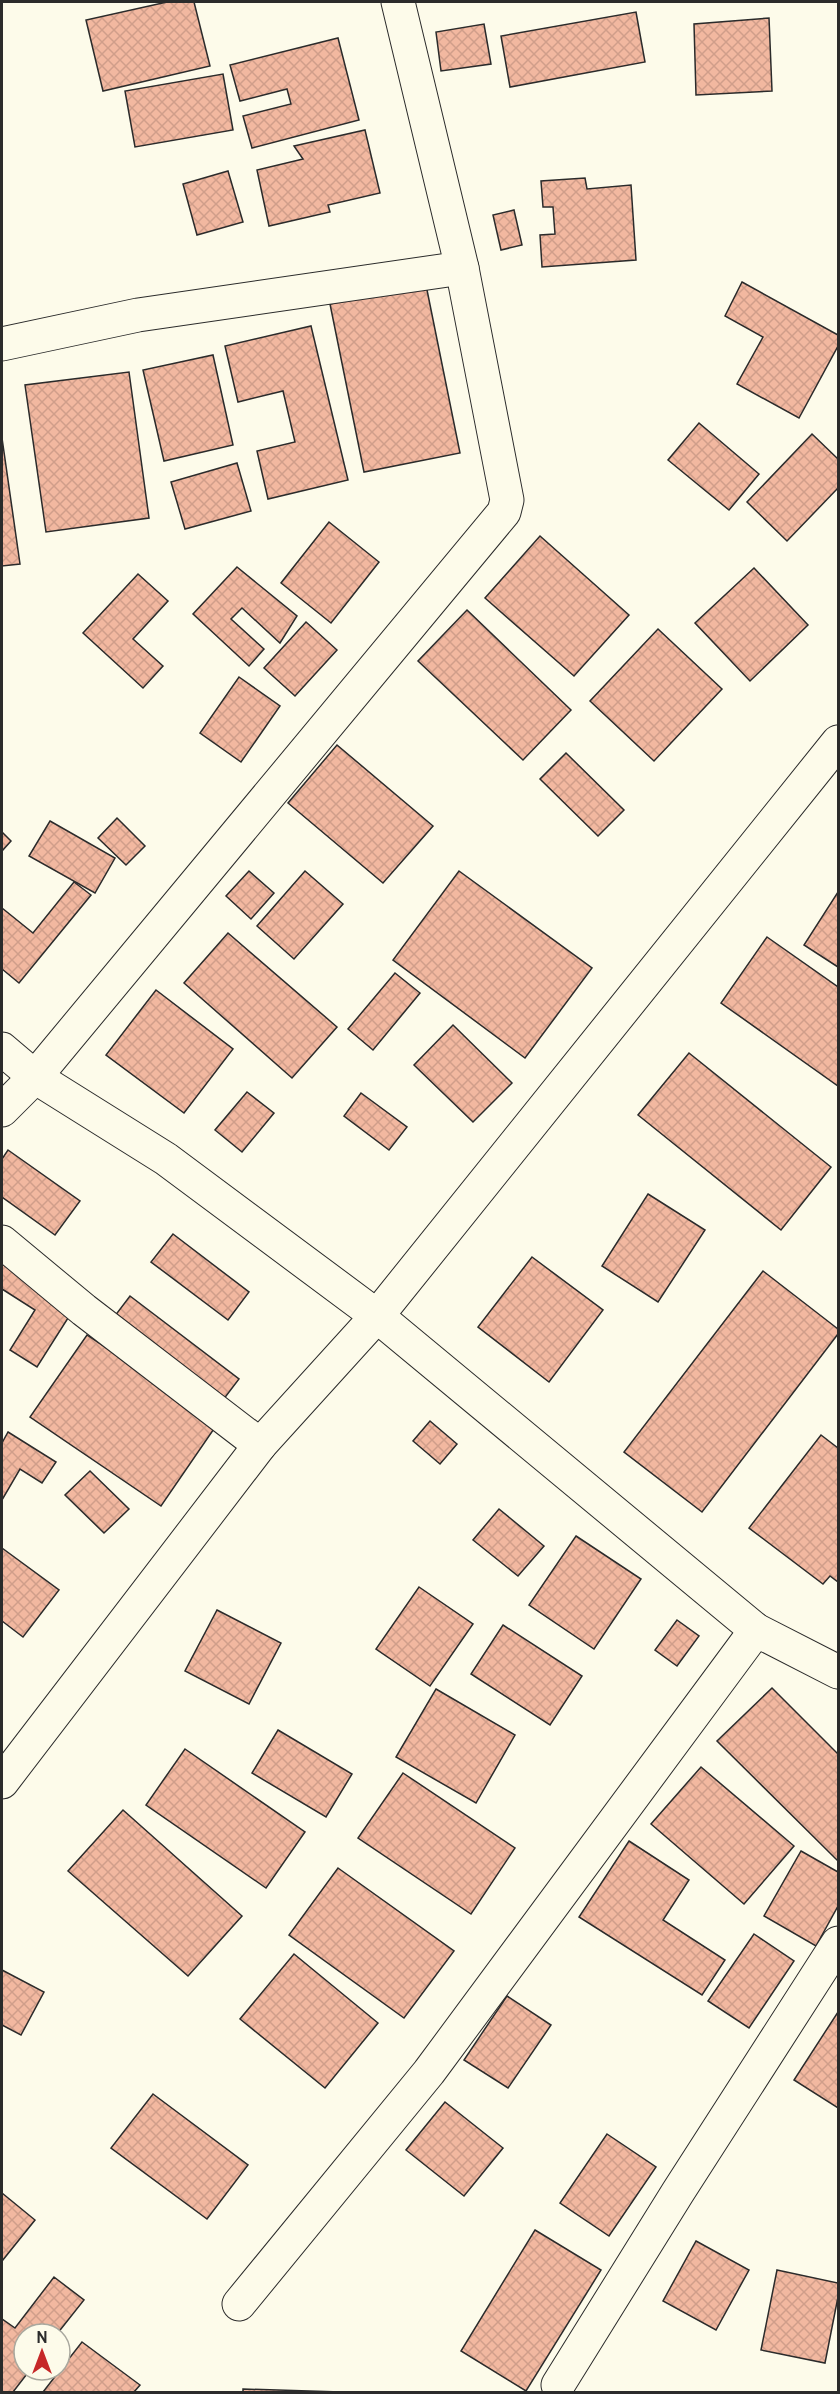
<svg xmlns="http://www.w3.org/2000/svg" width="840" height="2394" viewBox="0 0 840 2394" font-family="Overpass,sans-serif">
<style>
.building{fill:url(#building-cross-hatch);stroke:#2b2b2b;stroke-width:1.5}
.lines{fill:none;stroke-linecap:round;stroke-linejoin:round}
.street-casing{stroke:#2b2b2b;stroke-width:35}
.secondary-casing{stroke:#2b2b2b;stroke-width:35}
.street{stroke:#fdfbea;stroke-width:33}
.secondary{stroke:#fdfbea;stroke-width:33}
</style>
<defs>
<pattern id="building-cross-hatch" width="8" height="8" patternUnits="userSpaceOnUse" patternTransform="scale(1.5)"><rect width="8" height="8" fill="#f2b8a0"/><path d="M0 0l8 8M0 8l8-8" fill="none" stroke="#d09e8a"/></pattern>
</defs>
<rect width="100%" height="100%" fill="#fdfbea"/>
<g class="building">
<path d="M167,2H194L210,66L103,91L86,20Z"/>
<path d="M636,12L645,62L510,87L501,36Z"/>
<path d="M769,18L772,91L696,95L694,24Z"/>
<path d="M484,24L491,64L441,71L436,32Z"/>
<path d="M338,38L359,120L252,148L243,116L291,104L287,89L240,101L230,65Z"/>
<path d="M223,74L233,130L135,147L125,91Z"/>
<path d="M365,130L380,193L328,205L330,212L269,226L257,170L303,159L294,146Z"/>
<path d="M228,171L243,222L197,235L183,184Z"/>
<path d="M585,178L587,189L631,185L636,260L542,267L540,235L555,234L553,207H543L541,181Z"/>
<path d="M514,210L522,245L501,250L493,215Z"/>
<path d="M742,282L838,335V346L799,418L737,384L763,337L725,316Z"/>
<path d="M426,285L460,453L364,472L330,304Z"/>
<path d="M311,326L348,480L268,499L257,451L295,442L283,391L238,402L225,346Z"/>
<path d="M213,355L233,445L164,461L143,370Z"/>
<path d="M129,372L149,518L46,532L25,385Z"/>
<path d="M699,423L759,474L729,510L668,460Z"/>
<path d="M812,434L838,459V488L787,541L747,502Z"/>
<path d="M2,438L20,564L2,566Z"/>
<path d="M237,463L251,511L185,529L171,482Z"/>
<path d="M329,522L379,562L331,623L281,583Z"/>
<path d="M540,536L629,615L574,676L485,598Z"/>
<path d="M237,567L297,616L280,643L242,608L231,619L264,649L249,666L193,614Z"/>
<path d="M754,568L808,625L750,681L695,623Z"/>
<path d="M138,574L168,601L133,639L163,666L143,688L83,633Z"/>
<path d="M467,610L571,710L523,760L418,661Z"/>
<path d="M306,622L337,650L295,696L264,668Z"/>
<path d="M658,629L722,689L654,761L590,701Z"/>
<path d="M239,677L280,706L241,762L200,733Z"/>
<path d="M337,745L433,826L383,883L288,803Z"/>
<path d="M566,753L624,810L598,836L540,779Z"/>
<path d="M117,818L145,846L126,865L98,838Z"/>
<path d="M50,821L115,858L95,893L29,856Z"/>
<path d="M2,832L11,841L2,851Z"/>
<path d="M249,871L274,893L251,919L226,896Z"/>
<path d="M305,871L343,904L294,959L257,926Z"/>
<path d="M459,871L592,968L525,1058L393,960Z"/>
<path d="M74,882L91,895L19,983L2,969V908L33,933Z"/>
<path d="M838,892V967L804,945Z"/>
<path d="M228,933L337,1027L292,1078L184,983Z"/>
<path d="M767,937L838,987V1086L721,1003Z"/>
<path d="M395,973L420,993L373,1050L348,1029Z"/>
<path d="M156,990L233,1049L184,1113L106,1055Z"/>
<path d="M453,1025L512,1083L473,1122L414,1065Z"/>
<path d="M689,1053L831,1167L781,1230L638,1115Z"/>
<path d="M247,1092L274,1113L242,1152L215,1130Z"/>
<path d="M361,1093L407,1127L389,1150L344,1116Z"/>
<path d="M8,1150L80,1201L55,1235L2,1197V1159Z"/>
<path d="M648,1194L705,1230L658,1302L602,1266Z"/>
<path d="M173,1234L249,1292L228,1320L151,1262Z"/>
<path d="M532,1257L603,1310L549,1382L478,1327Z"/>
<path d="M2,1262L75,1307L37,1367L10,1350L35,1310L2,1289Z"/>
<path d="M763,1271L838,1329V1334L702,1512L624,1452Z"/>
<path d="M130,1296L239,1379L220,1404L111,1321Z"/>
<path d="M87,1335L218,1423L161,1506L30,1417Z"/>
<path d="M430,1421L457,1444L440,1464L413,1441Z"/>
<path d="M8,1432L56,1462L42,1483L20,1469L2,1500V1443Z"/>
<path d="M821,1435L838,1448V1582L830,1576L823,1584L749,1528Z"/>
<path d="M90,1471L129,1509L104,1533L65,1495Z"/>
<path d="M499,1509L544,1546L518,1576L473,1540Z"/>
<path d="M576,1536L641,1579L594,1649L529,1605Z"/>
<path d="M2,1548L59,1590L23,1637L2,1621Z"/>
<path d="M419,1587L473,1624L430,1686L376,1649Z"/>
<path d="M217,1610L281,1643L249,1704L185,1671Z"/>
<path d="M677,1620L699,1636L677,1666L655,1650Z"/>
<path d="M503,1625L582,1676L550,1725L471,1674Z"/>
<path d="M772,1688L838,1754V1861L717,1741Z"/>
<path d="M436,1689L515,1735L476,1803L396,1757Z"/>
<path d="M278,1730L352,1774L326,1817L252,1773Z"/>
<path d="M185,1749L305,1832L266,1888L146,1805Z"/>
<path d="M701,1767L794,1846L744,1904L651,1824Z"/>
<path d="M403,1773L515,1848L471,1914L358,1838Z"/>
<path d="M123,1810L242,1916L188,1976L68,1871Z"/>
<path d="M629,1841L689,1880L663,1920L725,1960L702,1995L579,1917Z"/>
<path d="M801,1851L838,1872V1906L816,1946L764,1916Z"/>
<path d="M338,1868L454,1951L404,2018L289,1935Z"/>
<path d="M754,1934L794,1961L749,2028L708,2001Z"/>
<path d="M294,1954L378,2023L325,2088L240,2019Z"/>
<path d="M2,1970L44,1992L21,2035L2,2025Z"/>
<path d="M507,1996L551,2025L508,2088L464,2060Z"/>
<path d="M838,2012V2108L794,2080Z"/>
<path d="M153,2094L248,2165L207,2219L111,2148Z"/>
<path d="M445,2102L503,2148L464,2196L406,2150Z"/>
<path d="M607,2134L656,2167L609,2236L560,2203Z"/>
<path d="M2,2193L35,2220L2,2261Z"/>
<path d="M535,2230L601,2270L526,2391L461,2351Z"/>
<path d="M696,2241L749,2270L716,2330L663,2301Z"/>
<path d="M777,2270L838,2283V2297L825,2363L761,2350Z"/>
<path d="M54,2277L84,2300L57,2334H24V2370H30L13,2392H2V2319L15,2328Z"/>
<path d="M82,2342L140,2385L134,2392H43Z"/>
<path d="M243,2389L341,2392H243Z"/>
</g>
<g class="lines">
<defs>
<g id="street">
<path d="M2,344L138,315L462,268"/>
<path d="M2,1049L35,1077L166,1159L377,1316L756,1630L838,1672"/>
<path d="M2,1110L35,1077L504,512L507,500L462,268L398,2"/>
<path d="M2,1242L84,1310L260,1445"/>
<path d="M239,2304L429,2072L756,1630"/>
<path d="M558,2385L678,2192L838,1943"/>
</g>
<path id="secondary" d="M2,1782L260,1445L377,1316L838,742"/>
</defs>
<use href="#street" class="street-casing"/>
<use href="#secondary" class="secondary-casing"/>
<use href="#street" class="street"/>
<use href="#secondary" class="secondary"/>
</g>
<rect width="840" height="2394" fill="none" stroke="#2b2b2b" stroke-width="6"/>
<g transform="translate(42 2352)"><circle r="28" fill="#fdfbea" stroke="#a9a89e" stroke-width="1.5"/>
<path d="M0-4.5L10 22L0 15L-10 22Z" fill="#c62828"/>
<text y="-9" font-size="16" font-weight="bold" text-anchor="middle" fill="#2b2b2b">N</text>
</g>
</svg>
